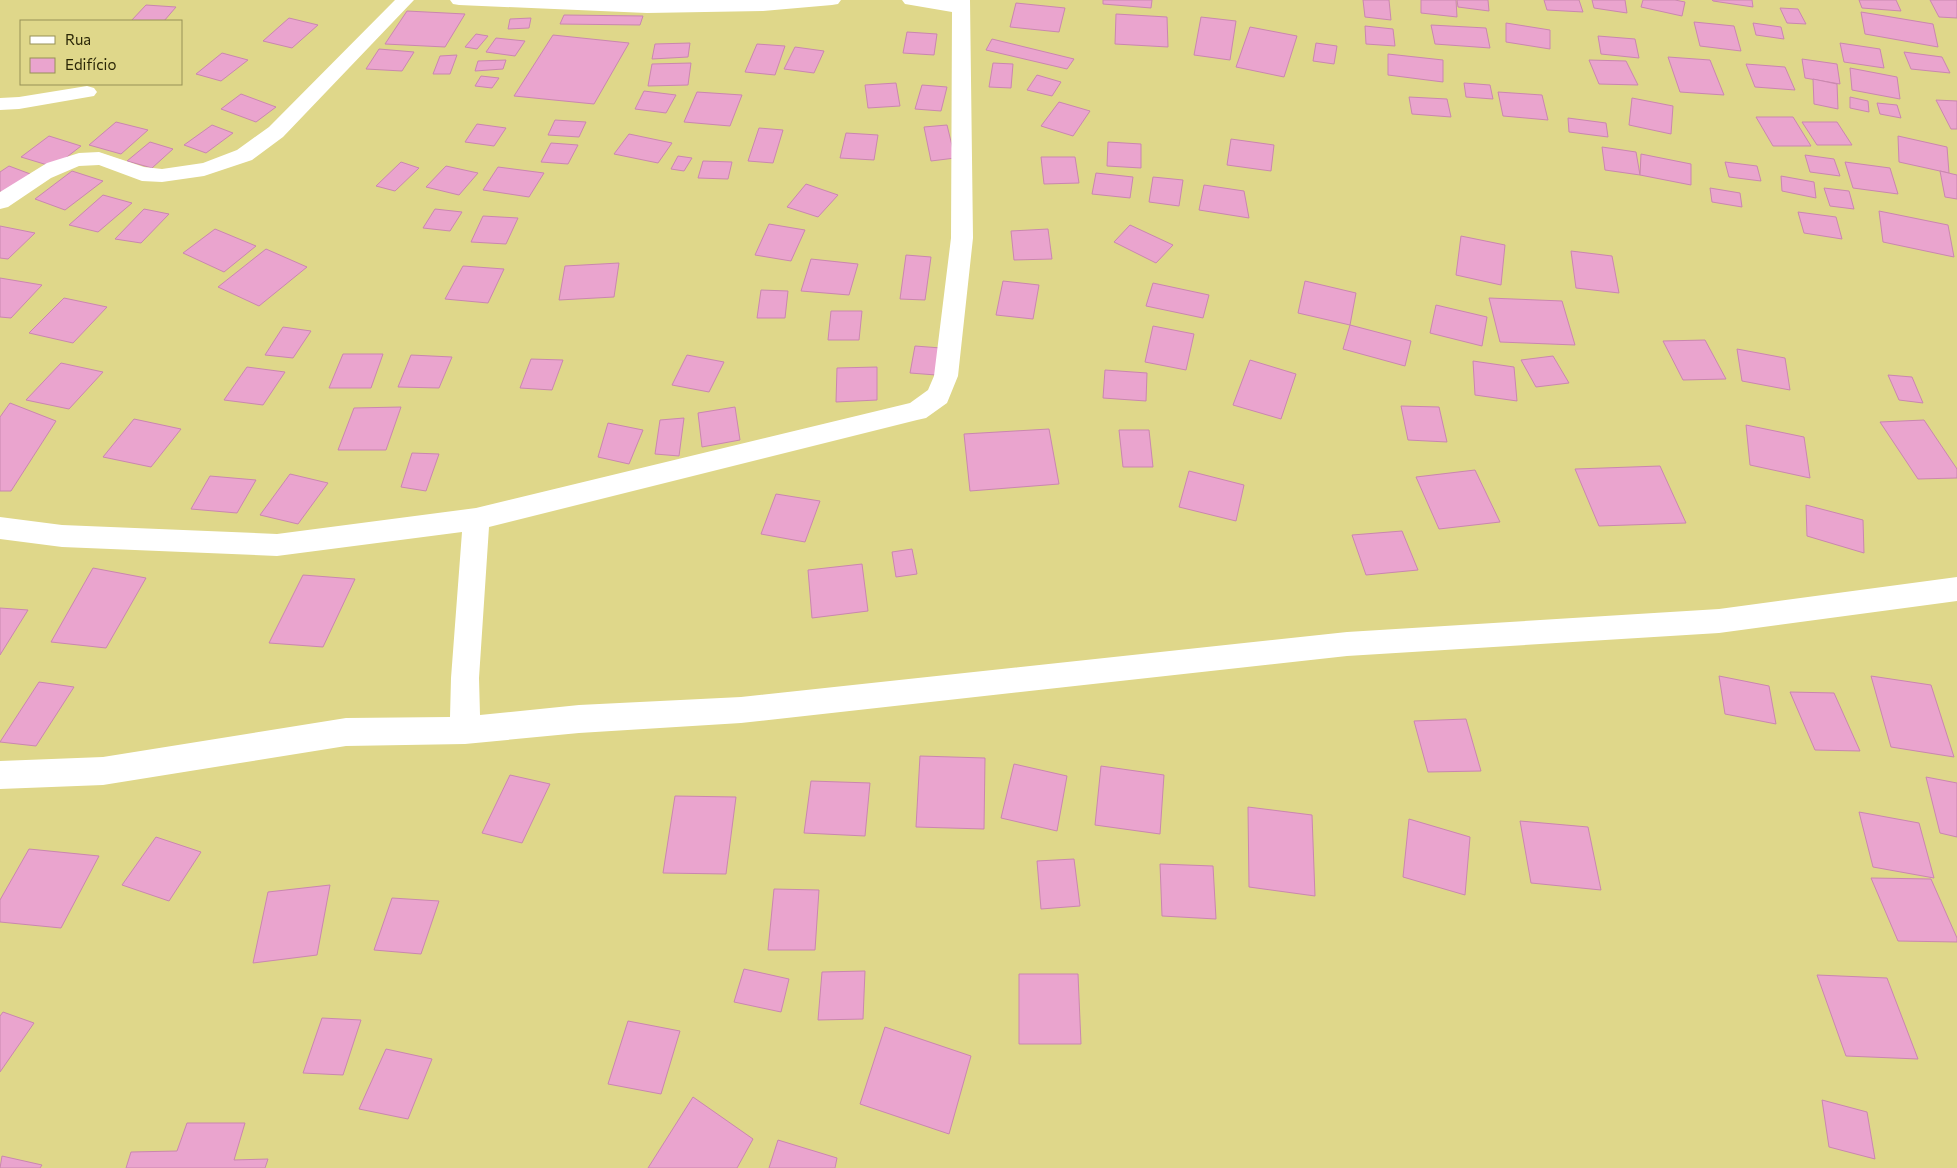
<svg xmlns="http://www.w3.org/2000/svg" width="1957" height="1168" viewBox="0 0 1957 1168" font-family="Commissioner,sans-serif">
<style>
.building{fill:#eaa4ce;stroke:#ca87af}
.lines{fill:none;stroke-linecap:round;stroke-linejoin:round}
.minor{fill:#fff;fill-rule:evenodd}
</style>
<rect width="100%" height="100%" fill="#dfd78a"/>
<g class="building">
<path d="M1103,0H1152L1151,8L1103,4Z"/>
<path d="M1363,0H1389L1391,20L1365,17Z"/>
<path d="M1421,0H1456L1457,17L1421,13Z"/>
<path d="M1457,0H1488L1489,11L1458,7Z"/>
<path d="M1544,0H1579L1583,12L1547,10Z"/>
<path d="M1592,0H1625L1627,13L1594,8Z"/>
<path d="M1643,0H1675L1685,2L1682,16L1641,7Z"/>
<path d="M1712,0H1752L1753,7L1713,1Z"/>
<path d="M1859,0H1896L1901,11L1862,8Z"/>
<path d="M1930,0H1957V18L1939,17Z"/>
<path d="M1016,3L1065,8L1059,32L1010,27Z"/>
<path d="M146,5L176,7L164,21H131Z"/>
<path d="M1780,8L1798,9L1806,24L1787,23Z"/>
<path d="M407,11L465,14L445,47L385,44Z"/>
<path d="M1861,12L1933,24L1938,47L1865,34Z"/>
<path d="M1116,14L1167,17L1168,47L1115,44Z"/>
<path d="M564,15L643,16L640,25L560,24Z"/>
<path d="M1201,17L1236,21L1230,60L1194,55Z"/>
<path d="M289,18L318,25L292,48L263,41Z"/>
<path d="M531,18L529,28L508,29L510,19Z"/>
<path d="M1694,22L1734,26L1741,51L1700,46Z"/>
<path d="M1506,23L1550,30V49L1506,42Z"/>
<path d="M1753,23L1781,27L1784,39L1756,35Z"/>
<path d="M1431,25L1486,28L1490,48L1435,44Z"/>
<path d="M1365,26L1393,29L1395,46L1366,44Z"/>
<path d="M1250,27L1297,36L1284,77L1236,67Z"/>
<path d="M907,32L937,34L934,55L903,53Z"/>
<path d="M476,34L488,36L477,49L465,47Z"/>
<path d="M553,35L629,43L594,104L514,96Z"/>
<path d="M1598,36L1635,39L1639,58L1601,54Z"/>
<path d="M496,38L525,41L515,56L486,52Z"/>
<path d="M992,39L1074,59L1067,69L986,50Z"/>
<path d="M690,43L688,57L652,59L655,44Z"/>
<path d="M1316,43L1337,46L1334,64L1313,61Z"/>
<path d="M1840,43L1880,49L1884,68L1844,62Z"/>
<path d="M757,44L785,46L775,75L745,72Z"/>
<path d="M795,47L824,51L814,73L784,69Z"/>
<path d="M379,49L414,52L402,71L366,69Z"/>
<path d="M1904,52L1942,57L1950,73L1911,69Z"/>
<path d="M222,53L248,60L221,81L196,74Z"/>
<path d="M1388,54L1443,60V82L1388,75Z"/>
<path d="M457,55L450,74H433L440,56Z"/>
<path d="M1668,57L1710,60L1724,95L1680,92Z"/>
<path d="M1802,59L1837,64L1840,84L1805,78Z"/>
<path d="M506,60L503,69L475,71L478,61Z"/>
<path d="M1589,60L1626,61L1638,85L1599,84Z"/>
<path d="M691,63L688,85L648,86L652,64Z"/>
<path d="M993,63L1013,64L1011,88L989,87Z"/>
<path d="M1746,64L1785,67L1795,90L1755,87Z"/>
<path d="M1850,68L1897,77L1900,99L1852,90Z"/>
<path d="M1037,75L1061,82L1052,96L1027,90Z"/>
<path d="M481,76L499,78L492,88L475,86Z"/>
<path d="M1813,79L1837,84L1838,109L1814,104Z"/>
<path d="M896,83L900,106L868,108L865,85Z"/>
<path d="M1464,83L1490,85L1493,99L1466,97Z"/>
<path d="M922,85L947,87L941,111L915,109Z"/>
<path d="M644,91L676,95L666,113L635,109Z"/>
<path d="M697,92L742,95L730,126L684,122Z"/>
<path d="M1498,92L1542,95L1548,120L1503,116Z"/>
<path d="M241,94L276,107L256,122L221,109Z"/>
<path d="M1409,97L1447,99L1451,117L1412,114Z"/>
<path d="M1850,97L1868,101L1869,112L1850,108Z"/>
<path d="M1632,98L1673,106L1671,134L1629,125Z"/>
<path d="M1936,100L1957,101V129H1951Z"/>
<path d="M1059,102L1090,111L1073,136L1041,126Z"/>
<path d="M1877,103L1897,105L1901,118L1880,114Z"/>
<path d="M1756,117H1793L1811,146H1773Z"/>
<path d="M1568,118L1606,123L1608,137L1569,132Z"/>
<path d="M555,120L586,122L579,137L548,135Z"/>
<path d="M116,122L148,130L121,154L89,145Z"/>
<path d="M1802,122H1837L1852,145H1817Z"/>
<path d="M477,124L506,128L494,146L465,142Z"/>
<path d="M212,125L233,133L206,153L184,145Z"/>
<path d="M947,125L955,158L931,161L924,127Z"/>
<path d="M759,128L783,130L773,163L748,161Z"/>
<path d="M846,133L878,135L874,160L840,158Z"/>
<path d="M629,134L672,143L658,163L614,154Z"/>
<path d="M49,136L81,146L54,167L21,157Z"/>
<path d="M1898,136L1947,147L1949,173L1899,162Z"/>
<path d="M1231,139L1274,145L1271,171L1227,165Z"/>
<path d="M150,142L173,149L152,168L127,161Z"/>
<path d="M1108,142L1141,144V168L1107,166Z"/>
<path d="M551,143L578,145L568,164L541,162Z"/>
<path d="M1602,147L1636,152L1640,175L1605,170Z"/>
<path d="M1641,154L1691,164V185L1640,175Z"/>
<path d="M1805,155L1834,159L1840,176L1810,172Z"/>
<path d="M678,156L692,158L684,171L671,169Z"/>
<path d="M1041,157H1075L1079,183L1044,184Z"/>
<path d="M703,161L732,162L728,179L698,178Z"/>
<path d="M401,162L419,168L395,191L376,186Z"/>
<path d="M1725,162L1757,166L1761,181L1729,177Z"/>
<path d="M1845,162L1890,168L1898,194L1853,188Z"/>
<path d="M9,166L33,175L7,194L0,191V172Z"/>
<path d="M446,166L478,173L459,195L426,187Z"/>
<path d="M498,167L544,173L529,197L483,190Z"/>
<path d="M72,171L103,181L65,210L35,199Z"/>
<path d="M1940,171L1957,175V199L1945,197Z"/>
<path d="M1096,173L1133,177L1130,198L1092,194Z"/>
<path d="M1781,176L1814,182L1816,198L1782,191Z"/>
<path d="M1153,177L1183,180L1179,206L1149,202Z"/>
<path d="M806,184L838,195L818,217L787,207Z"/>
<path d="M1204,185L1244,191L1249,218L1199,210Z"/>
<path d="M1710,188L1740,193L1742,207L1712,202Z"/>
<path d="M1824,188L1849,191L1854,209L1830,206Z"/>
<path d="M103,195L132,203L98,232L69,225Z"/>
<path d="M144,209L169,214L141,243L115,239Z"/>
<path d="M435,209L462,212L450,231L423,228Z"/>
<path d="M1879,211L1948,225L1954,257L1883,242Z"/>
<path d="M1798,212L1836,217L1842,239L1804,233Z"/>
<path d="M483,216L518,218L506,244L471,242Z"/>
<path d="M769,224L805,230L791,261L755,255Z"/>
<path d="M1130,225L1173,245L1156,263L1114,242Z"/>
<path d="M0,226L35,233L8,259L0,258Z"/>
<path d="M215,229L256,246L224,272L183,253Z"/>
<path d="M1048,229L1052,259L1014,260L1011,231Z"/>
<path d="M1461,236L1505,245L1501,285L1456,275Z"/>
<path d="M266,249L307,267L259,306L218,287Z"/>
<path d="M1571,251L1612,256L1619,293L1576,288Z"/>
<path d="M906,255L931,257L925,300L900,299Z"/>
<path d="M811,259L858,264L849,295L801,291Z"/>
<path d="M619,263L614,297L559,300L565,266Z"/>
<path d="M463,266L504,269L488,303L445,299Z"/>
<path d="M0,278L42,285L11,318L0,317Z"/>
<path d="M1003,281L1039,285L1033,319L996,315Z"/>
<path d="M1305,281L1356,293L1350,325L1298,313Z"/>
<path d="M1153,283L1209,295L1203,318L1146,306Z"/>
<path d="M761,290L788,291L785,318H757Z"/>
<path d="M64,298L107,307L73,343L29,333Z"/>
<path d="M1489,298L1562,301L1575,345L1500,342Z"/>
<path d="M1436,305L1487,317L1482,346L1430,333Z"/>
<path d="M831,311H862L859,340H828Z"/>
<path d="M1350,325L1411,341L1405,366L1343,349Z"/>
<path d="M1153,326L1194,334L1186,370L1145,362Z"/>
<path d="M283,327L311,331L293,358L265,355Z"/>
<path d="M1705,340L1726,379L1683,380L1663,341Z"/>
<path d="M915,346L941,348L936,375L910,373Z"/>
<path d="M1737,349L1785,358L1790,390L1742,381Z"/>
<path d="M343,354H383L371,388H329Z"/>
<path d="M411,355L452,357L439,388L398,387Z"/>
<path d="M687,355L724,362L709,392L672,385Z"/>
<path d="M1553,356L1569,383L1536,387L1521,360Z"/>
<path d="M531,359L563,360L552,390L520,388Z"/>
<path d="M1250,360L1296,374L1281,419L1233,405Z"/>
<path d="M1473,361L1514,367L1517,401L1475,395Z"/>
<path d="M61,363L103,372L69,409L26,400Z"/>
<path d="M247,367L285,372L263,405L224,400Z"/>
<path d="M877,367V400L836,402L837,368Z"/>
<path d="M1105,370L1147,373L1146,401L1103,398Z"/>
<path d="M1888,375L1912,377L1923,403L1899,400Z"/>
<path d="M10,403L56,421L11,491H0V417Z"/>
<path d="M1401,406L1439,407L1447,442L1408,440Z"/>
<path d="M401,407L386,450H338L354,408Z"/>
<path d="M735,407L740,440L702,447L698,413Z"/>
<path d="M684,418L679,456L655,454L660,420Z"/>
<path d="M134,419L181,429L151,467L103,457Z"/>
<path d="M1924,420L1957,469V478L1918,479L1880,422Z"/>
<path d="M608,423L643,430L629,464L598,457Z"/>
<path d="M1746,425L1804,437L1810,478L1750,465Z"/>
<path d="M1049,429L1059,484L970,491L964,434Z"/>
<path d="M1119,430H1149L1153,467H1123Z"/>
<path d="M412,453L439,454L426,491L401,487Z"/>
<path d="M1660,466L1686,523L1599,526L1575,469Z"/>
<path d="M1475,470L1500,522L1439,529L1416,477Z"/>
<path d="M1189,471L1244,485L1236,521L1179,507Z"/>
<path d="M290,474L328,483L298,524L260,515Z"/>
<path d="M210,476L256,480L237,513L191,509Z"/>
<path d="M776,494L820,501L805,542L761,534Z"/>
<path d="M1806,505L1863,520L1864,553L1807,536Z"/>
<path d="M1402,531L1418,570L1366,575L1352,535Z"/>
<path d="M912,549L917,574L896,577L892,552Z"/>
<path d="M862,564L868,611L812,618L808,570Z"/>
<path d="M93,568L146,578L106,648L51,642Z"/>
<path d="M303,575L355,579L323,647L269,643Z"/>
<path d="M0,608L28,610L0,655Z"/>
<path d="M1719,676L1769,686L1776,724L1725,714Z"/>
<path d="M1871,676L1931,685L1954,757L1891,747Z"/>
<path d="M39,682L74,687L36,746L0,742Z"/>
<path d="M1790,692L1834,693L1860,751L1815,750Z"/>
<path d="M1466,719L1481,771L1428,772L1414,721Z"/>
<path d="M920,756L985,758L984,829L916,827Z"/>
<path d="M1014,764L1067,776L1057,831L1001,818Z"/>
<path d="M1101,766L1164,775L1160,834L1095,825Z"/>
<path d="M510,775L550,784L522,843L482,833Z"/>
<path d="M1926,777L1957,783V837L1940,833Z"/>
<path d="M811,781L870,783L865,836L804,833Z"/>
<path d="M675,796L736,797L726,874L663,873Z"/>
<path d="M1248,807L1312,815L1315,896L1249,887Z"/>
<path d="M1859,812L1919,823L1934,878L1873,867Z"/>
<path d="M1409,819L1470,837L1465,895L1403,877Z"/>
<path d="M1520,821L1588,827L1601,890L1531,883Z"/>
<path d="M156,837L201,852L169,901L122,885Z"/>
<path d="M29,849L99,856L61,928L0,922V900Z"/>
<path d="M1074,859L1080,906L1041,909L1037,861Z"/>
<path d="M1160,864L1213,866L1216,919L1162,916Z"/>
<path d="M1871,878L1931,879L1957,938V942L1898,941Z"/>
<path d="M330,885L317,955L253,963L268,892Z"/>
<path d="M774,889L819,890L815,950H768Z"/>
<path d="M392,898L439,901L421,954L374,950Z"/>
<path d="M744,969L789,979L781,1012L734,1002Z"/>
<path d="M865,971L863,1019L818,1020L822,972Z"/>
<path d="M1019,974H1078L1081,1044H1019Z"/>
<path d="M1817,975L1887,978L1918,1059L1846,1056Z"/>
<path d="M3,1012L34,1023L0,1072V1016Z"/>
<path d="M322,1018L361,1020L343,1075L303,1073Z"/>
<path d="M628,1021L680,1031L661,1094L608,1084Z"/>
<path d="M885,1027L971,1056L949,1134L860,1104Z"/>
<path d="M386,1049L432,1059L408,1119L359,1109Z"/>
<path d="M693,1097L753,1139L737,1168H648Z"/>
<path d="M1822,1100L1867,1112L1875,1159L1829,1147Z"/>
<path d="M187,1123H245L234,1160L268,1159L265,1168H126L131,1152L177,1151Z"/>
<path d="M778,1140L837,1158L835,1168H769Z"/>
<path d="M2,1156L42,1165L40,1168H0Z"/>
</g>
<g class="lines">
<g class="minor">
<path d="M395,0H414L283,137L252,160L204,176L162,182L142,181L99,165L79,166L51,178L8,207L0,209V192L47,163L79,153L99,152L144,167L162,169L203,163L237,150L269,127Z"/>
<path d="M450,0H841L838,4L832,5L763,11L647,13L459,5L453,4Z"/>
<path d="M902,0H970L973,238L958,376L947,403L926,418L917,420L489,527L479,678L480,715L579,705L741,697L1347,632L1719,609L1957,577V601L1719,633L1347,656L741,723L579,733L465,744L346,746L103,785L0,789V761L103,757L346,718L450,717L451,678L462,532L277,556L62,547L0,539V517L62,525L277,534L476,508L910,403L928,390L934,376L951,238L952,12L911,5L905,4Z"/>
<path d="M87,86L94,88L97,92L94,96L19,109L0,110V98L19,97Z"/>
</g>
</g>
<rect x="20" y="20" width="162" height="65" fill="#dfd78a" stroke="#979156"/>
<rect x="30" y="36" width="25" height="8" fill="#ffffff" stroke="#979156"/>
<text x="65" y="45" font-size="15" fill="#2b2707">Rua</text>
<rect x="30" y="58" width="25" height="15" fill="#eaa4ce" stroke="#979156"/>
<text x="65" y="70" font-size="15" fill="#2b2707">Edifício</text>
</svg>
